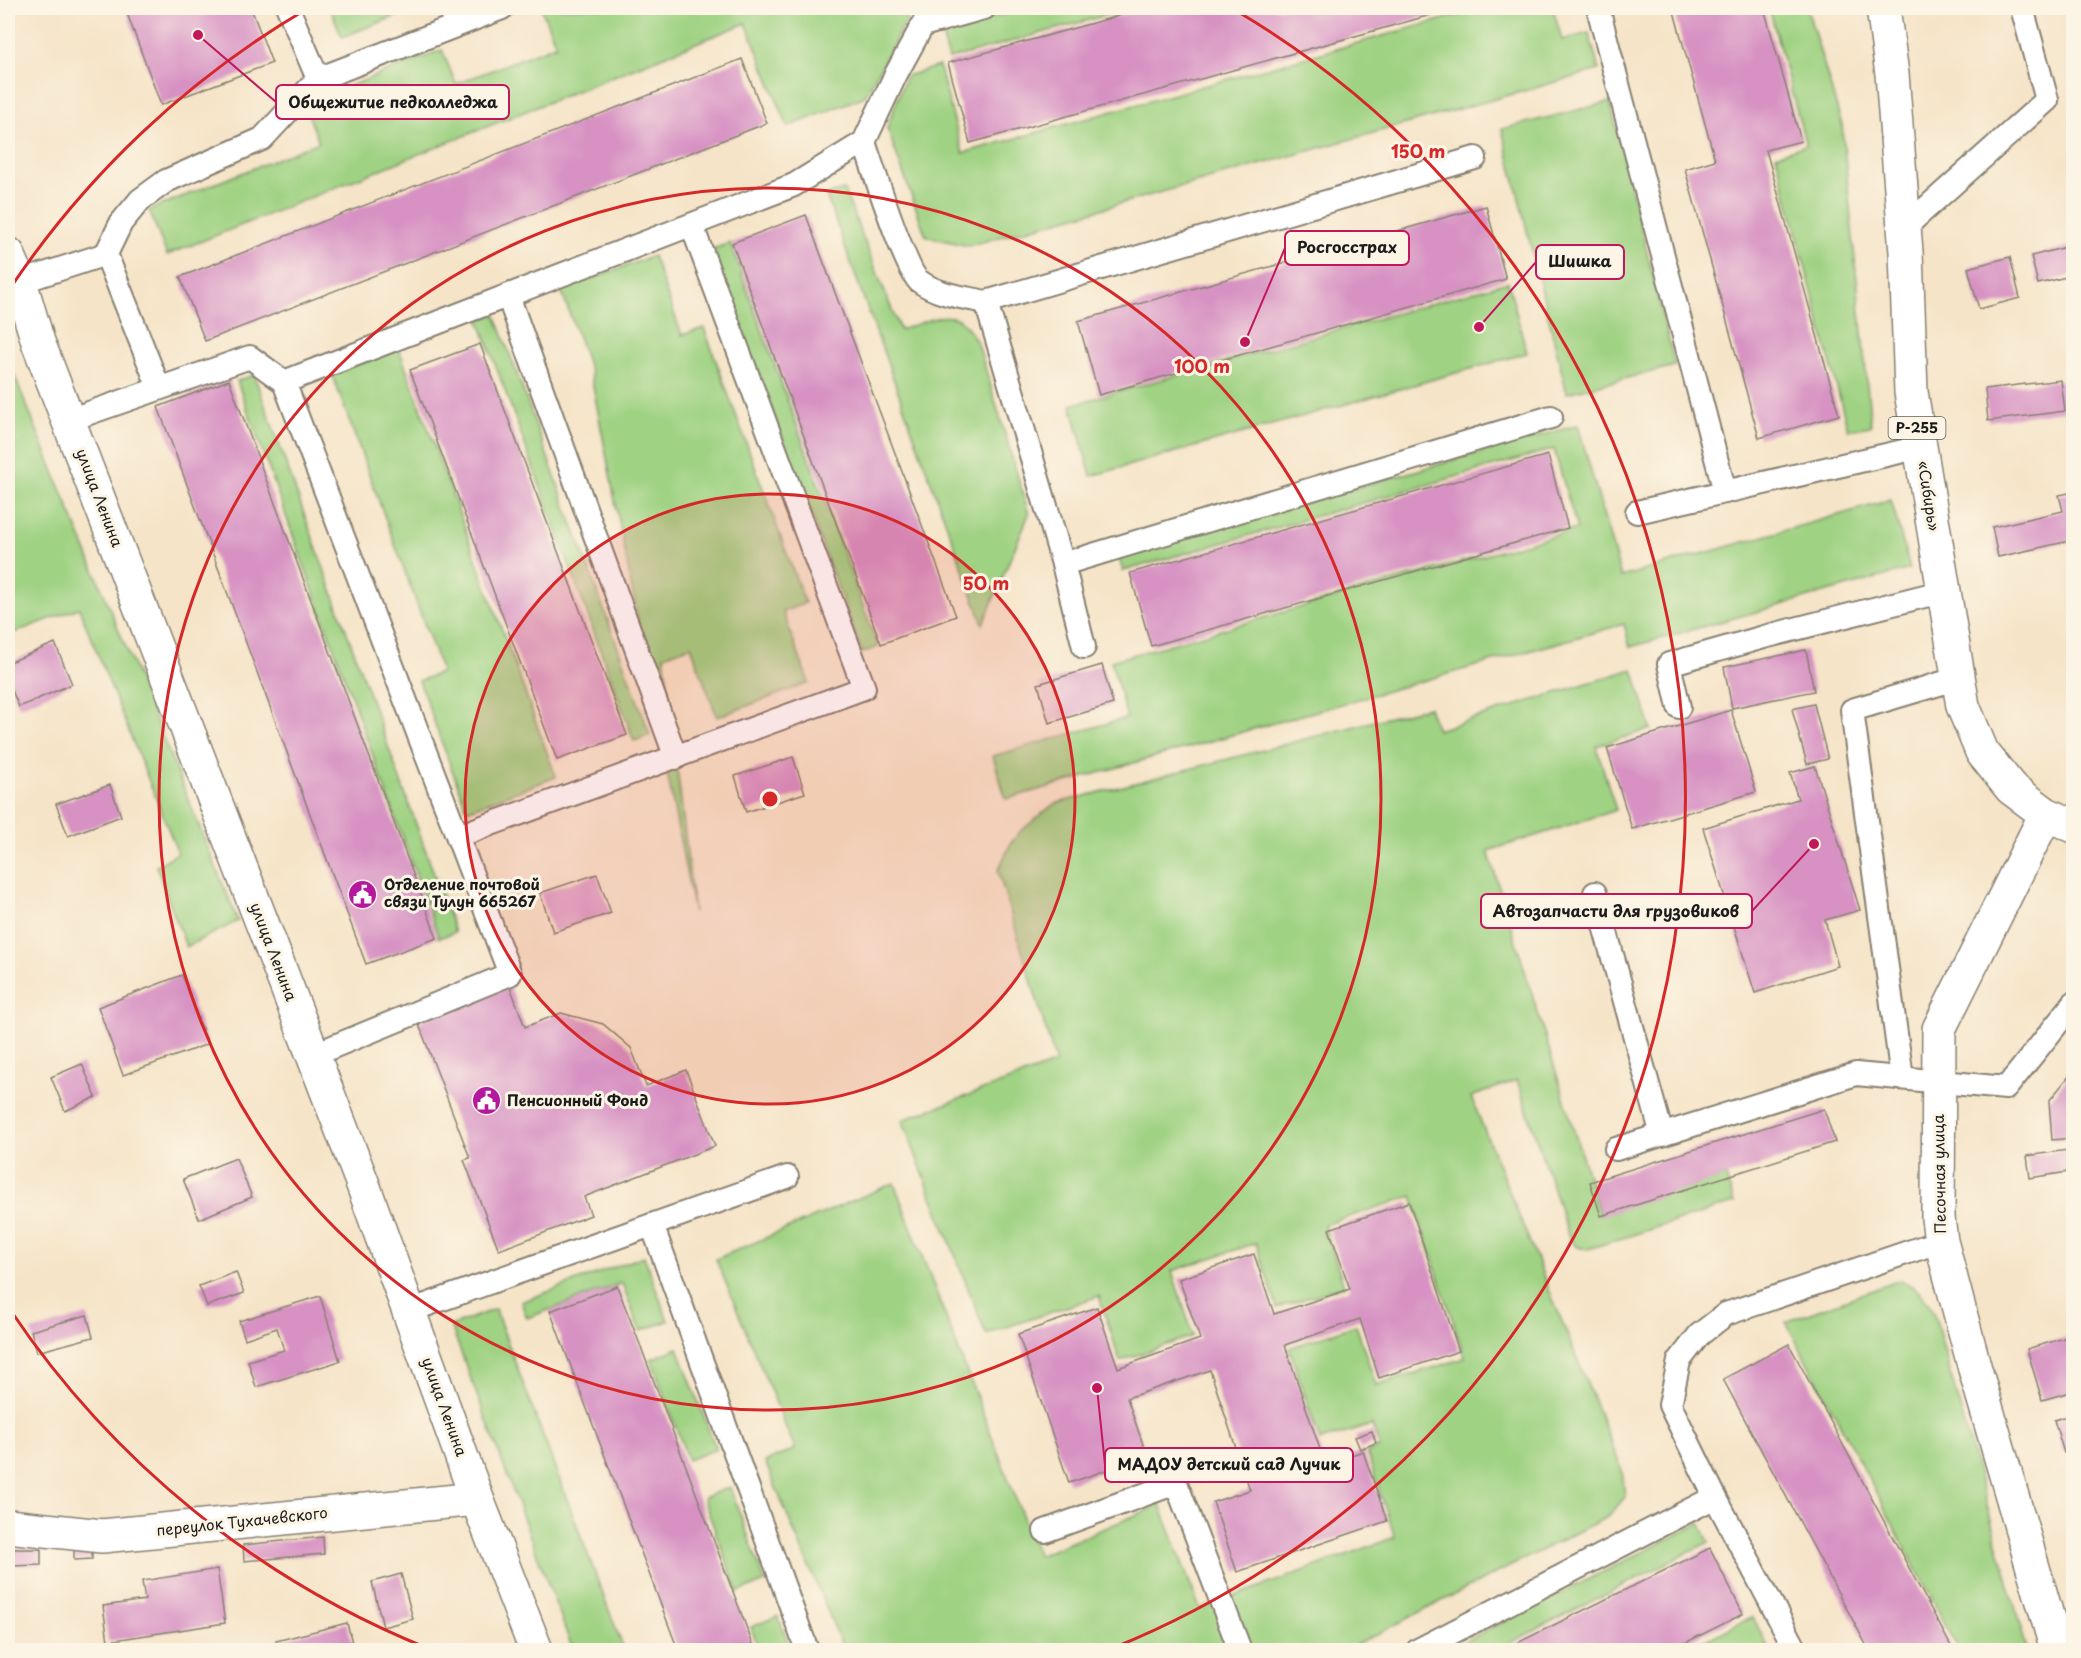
<svg xmlns="http://www.w3.org/2000/svg" width="2081" height="1658" viewBox="0 0 2081 1658" font-family="'Playpen Sans',sans-serif">
<style>
.green{fill:#9fd282;stroke:#5e774f;stroke-width:1.5}
.building{fill:#d792c3}
.lines{fill:none;stroke-linecap:round;stroke-linejoin:round}
.lane-casing{stroke:#888072;stroke-width:26}
.street-casing{stroke:#888072;stroke-width:36}
.secondary-casing{stroke:#888072;stroke-width:36}
.highway-casing{stroke:#888072;stroke-width:36}
.lane{stroke:#fff;stroke-width:22}
.street{stroke:#fff;stroke-width:33}
.secondary{stroke:#fff;stroke-width:33}
.highway{stroke:#fff;stroke-width:33}
.ring{fill:none;stroke:#d62828;stroke-width:3}
.labels{text-anchor:middle;stroke-width:6;stroke-linejoin:round;paint-order:stroke}
.shield{fill:#fcf5e5;stroke:#5f5d58;stroke-width:1.5}
.shield-label{font-size:14px;font-weight:bold;fill:#1c1c1c}
.street-label{font-size:15px;fill:#1c1c1c;stroke:#fcf5e5}
.poi-label{font-size:15px;font-weight:bold;fill:#1c1c1c;stroke:#fcf5e5;text-anchor:start}
.centre{fill:#d62828;stroke:#fcf5e5;stroke-width:3}
.ring-label{font-size:18px;text-anchor:middle;font-weight:bold;fill:#d62828;stroke:#fcf5e5;stroke-width:6;stroke-linejoin:round;paint-order:stroke}
.leader{fill:none;stroke:#c2185b;stroke-width:2}
.callout-dot{fill:#c2185b;stroke:#fcf5e5;stroke-width:2}
.callout{fill:#fcf5e5;stroke:#c2185b;stroke-width:2}
.callout-label{font-size:16px;text-anchor:middle;font-weight:bold;fill:#1c1c1c}
</style>
<rect width="100%" height="100%" fill="#fcf5e5"/>
<filter id="ink" filterUnits="userSpaceOnUse"><feTurbulence type="fractalNoise" baseFrequency=".0167" numOctaves="2"/><feDisplacementMap in="SourceGraphic" scale="12" xChannelSelector="R" yChannelSelector="G"/><feConvolveMatrix kernelMatrix="1 2 1 2 8 2 1 2 1" color-interpolation-filters="sRGB"/></filter>
<filter id="wash" filterUnits="userSpaceOnUse"><feTurbulence type="fractalNoise" baseFrequency=".008" numOctaves="4" result="noise"/><feDisplacementMap in="SourceGraphic" scale="24" xChannelSelector="R" yChannelSelector="G"/><feGaussianBlur stdDeviation="1.35" result="paint"/><feColorMatrix in="noise" values="0 0 0 0 0 0 0 0 0 0 0 0 0 0 0 0 0 1.4 0 .05"/><feComposite in="paint" operator="in"/></filter>
<g filter="url(#wash)">
<rect width="100%" height="100%" fill="#f5e4c8"/>
<g class="green">
<path d="M330,8H417L342,37Z"/>
<path d="M541,8H913L865,96L788,127L746,23L167,255L149,210L319,142L304,104L442,50L456,84L556,45Z"/>
<path d="M1026,8H1132L949,59L941,31Z"/>
<path d="M1483,8H1553L1562,40L1589,33L1599,70L968,246L926,236L887,128L906,76L939,66L963,153Z"/>
<path d="M1769,8H1807L1842,125L1871,426L1848,430L1776,155L1806,145Z"/>
<path d="M1610,102L1675,366L1567,393L1502,129Z"/>
<path d="M844,190L900,330C915,326 940,312 956,318C966,322 972,335 978,344L1029,514L983,624L826,195Z"/>
<path d="M730,243L878,647L862,653L713,249Z"/>
<path d="M653,256L682,335L704,328L805,603L783,612L809,683L717,717L691,646L664,656L694,913L590,370L561,290Z"/>
<path d="M1508,282L1527,353L1091,476L1071,405Z"/>
<path d="M495,314L650,735L634,741L479,320Z"/>
<path d="M399,349L556,777L467,810L419,681L442,672L332,374Z"/>
<path d="M8,360L238,921L186,947L156,866L178,853L79,608L8,635Z"/>
<path d="M254,375L455,932L439,938L237,381Z"/>
<path d="M1578,425L1621,577L1891,500L1910,569L1630,647L1624,624L1006,799L993,756L1127,718L1111,661L1577,529L1554,449L1123,571L1118,555Z"/>
<path d="M1633,669L1651,729L1596,746L1616,810L1488,851L1600,1215L1726,1176L1734,1203L1588,1249L1577,1247L1570,1240L1517,1080L1471,1097L1622,1470L1625,1497L1609,1516L1346,1650H844L765,1462L795,1449L716,1259L894,1183L1038,1556L1160,1505L1200,1609L1395,1537L1367,1453L1380,1447L1372,1425L1320,1441L1289,1348L1356,1325L1376,1385L1465,1358L1412,1196L1324,1225L1344,1286L1277,1308L1256,1243L1172,1271L1193,1336L1120,1361L1099,1296L986,1334L902,1120L1056,1063L998,871L1011,843L1021,831L1054,804L1429,707L1437,730Z"/>
<path d="M644,1256L668,1321L640,1331L622,1283L527,1318L521,1302Z"/>
<path d="M1900,1280C1919,1288 1928,1299 1935,1318L2027,1650H1959L1786,1322Z"/>
<path d="M495,1309L624,1650H573L451,1326Z"/>
<path d="M678,1348L716,1449L688,1460L651,1359Z"/>
<path d="M730,1487L765,1582L738,1592L703,1498Z"/>
<path d="M1700,1523L1709,1542L1496,1650H1448Z"/>
<path d="M778,1616L791,1650H759L751,1627Z"/>
<path d="M1753,1617L1769,1650H1685Z"/>
</g>
<g id="blocks">
<g class="building">
<path d="M125,8H251L272,63L161,105Z"/>
<path d="M1147,8H1456L970,143L948,63Z"/>
<path d="M1673,8H1764L1801,141L1766,150L1839,415L1759,438L1685,169L1715,160Z"/>
<path d="M742,59L767,123L205,341L180,277Z"/>
<path d="M1486,206L1506,279L1099,395L1078,321Z"/>
<path d="M806,215L956,616L881,644L732,243Z"/>
<path d="M2074,245V275L2038,284L2031,256Z"/>
<path d="M2010,257L2020,298L1979,309L1968,268Z"/>
<path d="M480,344L627,735L557,760L410,370Z"/>
<path d="M229,380L437,938L366,964L158,407Z"/>
<path d="M2061,380L2065,411L1988,421L1985,389Z"/>
<path d="M1548,455L1568,528L1151,646L1130,573Z"/>
<path d="M2074,492V540L1998,557L1992,527L2063,511L2059,495Z"/>
<path d="M55,643L72,684L19,707L8,681V663Z"/>
<path d="M1806,650L1814,691L1732,708L1724,667Z"/>
<path d="M1102,665L1113,704L1049,723L1038,684Z"/>
<path d="M1814,704L1828,759L1807,764L1792,709Z"/>
<path d="M1731,710L1756,792L1632,829L1607,748Z"/>
<path d="M793,757L805,793L746,812L735,776Z"/>
<path d="M1815,766L1860,910L1825,920L1838,966L1755,993L1703,828L1798,799L1790,773Z"/>
<path d="M110,785L121,816L68,836L56,804Z"/>
<path d="M597,874L611,913L553,932L540,893Z"/>
<path d="M182,975L208,1044L123,1075L98,1007Z"/>
<path d="M510,986L525,1027L561,1013L603,1024L631,1048L646,1086L686,1070L715,1146L584,1197L591,1215L499,1250L464,1160L470,1158L418,1022Z"/>
<path d="M82,1064L96,1097L65,1111L51,1077Z"/>
<path d="M2074,1070V1138L2052,1140L2049,1101Z"/>
<path d="M1824,1109L1835,1142L1601,1216L1590,1182Z"/>
<path d="M2074,1149V1171L2030,1178L2027,1156Z"/>
<path d="M236,1158L252,1197L199,1219L183,1179Z"/>
<path d="M1409,1202L1459,1351L1379,1378L1360,1319L1285,1345L1325,1464L1363,1451L1387,1521L1237,1572L1213,1502L1250,1490L1210,1370L1127,1398L1147,1456L1069,1483L1018,1334L1097,1307L1118,1368L1200,1339L1179,1279L1254,1254L1274,1314L1350,1289L1329,1229Z"/>
<path d="M236,1272L244,1293L207,1306L199,1286Z"/>
<path d="M617,1286L641,1347L755,1650H678L550,1311Z"/>
<path d="M320,1296L340,1361L256,1387L248,1361L284,1350L277,1328L245,1339L239,1321Z"/>
<path d="M87,1315L93,1337L37,1352L31,1331Z"/>
<path d="M2074,1335V1391L2042,1400L2027,1349Z"/>
<path d="M1789,1344L1953,1650H1869L1828,1574L1723,1379Z"/>
<path d="M2074,1414V1450L2064,1453L2054,1420Z"/>
<path d="M1372,1431L1376,1443L1360,1449L1355,1437Z"/>
<path d="M323,1537L324,1554L244,1561L243,1545Z"/>
<path d="M92,1546V1559L74,1560V1547Z"/>
<path d="M1710,1548L1743,1614L1671,1650H1503Z"/>
<path d="M9,1549H41V1565L9,1566Z"/>
<path d="M217,1569L225,1623L108,1641L103,1606L145,1600L142,1581Z"/>
<path d="M401,1574L413,1619L383,1627L372,1582Z"/>
<path d="M347,1623L354,1650H279L276,1641Z"/>
</g>
</g>
</g>
<g filter="url(#ink)">
<use href="#blocks" fill-opacity="0" stroke="#888072" stroke-width="1.5"/>
<g class="lines">
<defs>
<g id="lane">
<path d="M288,8L318,79"/>
<path d="M1598,8L1725,492"/>
<path d="M923,25L984,8"/>
<path d="M864,142C872,165 906,271 919,281C938,295 963,297 986,302L1475,158"/>
<path d="M1904,228L2047,100L2022,8"/>
<path d="M106,254L159,388"/>
<path d="M20,282L106,254L121,223L140,200L166,181L262,139L318,79L502,8"/>
<path d="M508,296L676,758"/>
<path d="M986,302L1063,564L1084,647"/>
<path d="M284,382L510,974L313,1055"/>
<path d="M69,420L250,357L284,382L794,185L864,142L896,74L932,8"/>
<path d="M1637,512L1921,447"/>
<path d="M1063,564L1551,417"/>
<path d="M1679,707L1669,664L1764,637L1944,591"/>
<path d="M458,836L864,688L692,226"/>
<path d="M1595,893L1662,1135"/>
<path d="M1902,1078L1852,710L1959,678"/>
<path d="M1616,1149L1856,1074L2006,1088L2074,1003"/>
<path d="M652,1225L807,1650"/>
<path d="M409,1311L787,1177"/>
<path d="M1715,1497L1796,1650"/>
<path d="M1045,1531L1176,1483L1240,1650"/>
<path d="M1418,1650L1715,1497L1670,1405L1679,1361L1699,1335L1726,1314L1941,1241"/>
</g>
<g id="street">
<path d="M2046,814L1939,1029L1938,1218L1941,1241L1975,1369L2057,1650"/>
<path d="M8,1526L102,1536L477,1499"/>
</g>
<path id="secondary" d="M8,254L20,282L38,342L362,1182L477,1499L536,1650"/>
<path id="highway" d="M1883,8L1892,74L1906,252L1911,392L1963,706L1982,752L2011,788L2046,814L2074,826"/>
</defs>
<use href="#lane" class="lane-casing"/>
<use href="#street" class="street-casing"/>
<use href="#secondary" class="secondary-casing"/>
<use href="#highway" class="highway-casing"/>
<use href="#lane" class="lane"/>
<use href="#street" class="street"/>
<use href="#secondary" class="secondary"/>
<use href="#highway" class="highway"/>
</g>
</g>
<circle cx="770" cy="799" r="305" fill="#d62828" fill-opacity=".12"/>
<g class="ring">
<circle cx="770" cy="799" r="305"/>
<circle cx="770" cy="799" r="611"/>
<path d="M427 1648A916 916 0 0 1 11 1311M11 287A916 916 0 0 1 305 10M1235 10A916 916 0 0 1 1113 1648"/>
</g>
<defs>
<symbol id="civic-disc" viewBox="-11 -11 22 22"><circle r="9.5" fill="#b5179e" stroke="#fcf5e5"/><path d="M-.6-6.5H3V-4.5H.6V-3L4-1V1h2V6H-6V1h2V-1L-.6-3ZM-1.2 2.5V6h2.4V2.5Z" fill="#fff"/></symbol>
</defs>
<g fill-rule="evenodd">
<use href="#civic-disc" x="346" y="878" width="33" height="33"/>
<use href="#civic-disc" x="470" y="1084" width="33" height="33"/>
</g>
<g class="labels">
<rect class="shield" x="1888.5" y="417" width="57" height="22" rx="4.5"/>
<g class="shield-label">
<text x="1917" y="433">Р-255</text>
</g>
<g class="street-label">
<text transform="translate(1928 496) rotate(81)" y="5">«Сибирь»</text>
<text transform="translate(99 498) rotate(69)" y="5">улица Ленина</text>
<text transform="translate(273 952) rotate(69)" y="5">улица Ленина</text>
<text transform="translate(1940 1174) rotate(-91)" y="5">Песочная улица</text>
<text transform="translate(444 1407) rotate(70)" y="5">улица Ленина</text>
<text transform="translate(242 1522) rotate(-6)" y="5">переулок Тухачевского</text>
</g>
<g class="poi-label">
<text x="384" y="890">Отделение почтовой<tspan x="384" dy="17">связи Тулун 665267</tspan></text>
<text x="507" y="1106">Пенсионный Фонд</text>
</g>
</g>
<circle cx="770" cy="799" r="9" class="centre"/>
<g class="ring-label">
<text x="1418" y="158">150 m</text>
<text x="1202" y="373">100 m</text>
<text x="986" y="590">50 m</text>
</g>
<path class="leader" d="M198 35L276 102M1245 342L1285 248M1479 327L1536 262M1814 844L1752 911M1097 1388L1105 1465"/>
<g class="callout-dot">
<circle cx="198" cy="35" r="6"/>
<circle cx="1245" cy="342" r="6"/>
<circle cx="1479" cy="327" r="6"/>
<circle cx="1814" cy="844" r="6"/>
<circle cx="1097" cy="1388" r="6"/>
</g>
<g class="callout">
<rect x="276" y="85" width="233" height="34" rx="6"/>
<rect x="1285" y="231" width="124" height="34" rx="6"/>
<rect x="1536" y="245" width="88" height="34" rx="6"/>
<rect x="1481" y="894" width="271" height="34" rx="6"/>
<rect x="1105" y="1448" width="248" height="34" rx="6"/>
</g>
<g class="callout-label">
<text x="393" y="108">Общежитие педколледжа</text>
<text x="1347" y="253">Росгосстрах</text>
<text x="1580" y="267">Шишка</text>
<text x="1616" y="917">Автозапчасти для грузовиков</text>
<text x="1229" y="1470">МАДОУ детский сад Лучик</text>
</g>
<rect width="2081" height="1658" fill="none" stroke="#fcf5e5" stroke-width="30"/>
</svg>
